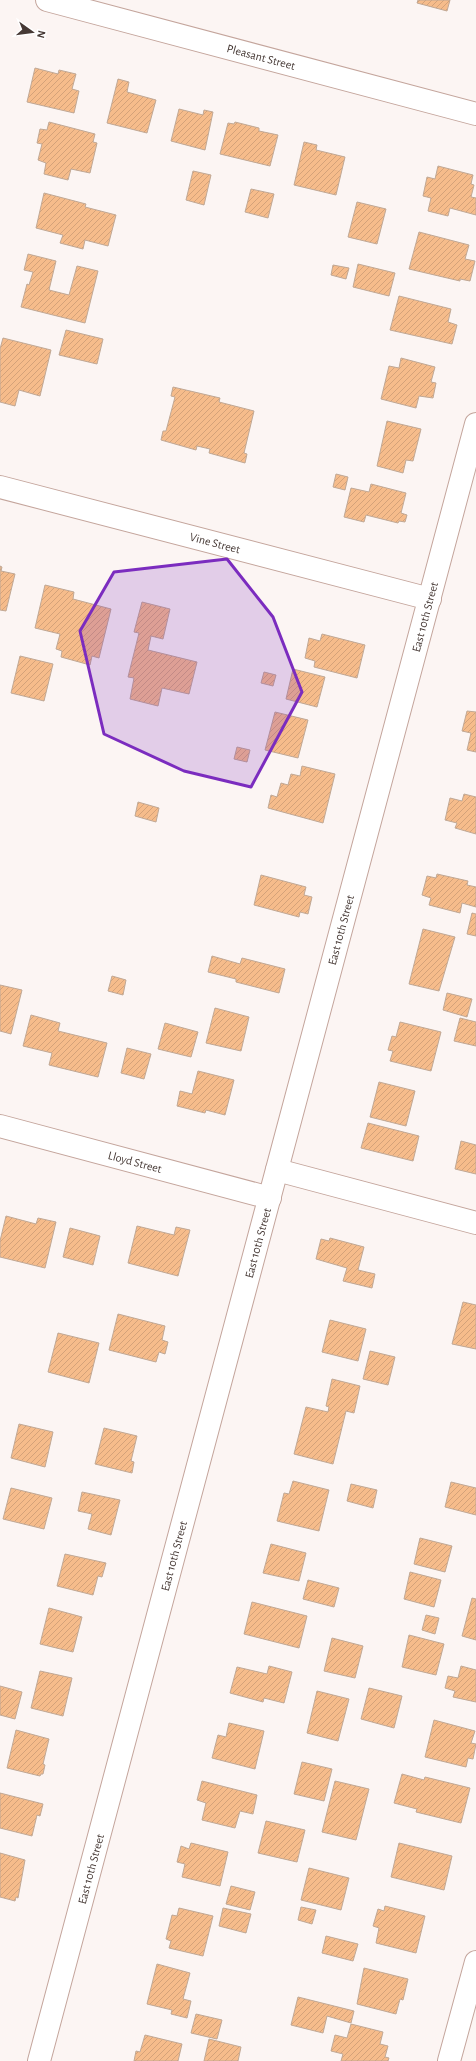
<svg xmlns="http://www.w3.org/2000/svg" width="476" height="2061" viewBox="0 0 476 2061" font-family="'Alegreya Sans',sans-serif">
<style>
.building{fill:url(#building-hatch);stroke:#c0a895}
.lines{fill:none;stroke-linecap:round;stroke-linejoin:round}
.minor-casing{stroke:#c4a59c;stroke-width:24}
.minor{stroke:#fff;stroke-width:22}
.marked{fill:#7b2cbf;fill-opacity:0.2;stroke:#7b2cbf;stroke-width:3;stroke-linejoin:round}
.labels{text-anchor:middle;stroke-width:4;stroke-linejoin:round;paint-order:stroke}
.street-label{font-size:12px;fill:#463935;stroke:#fff}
</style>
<defs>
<pattern id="building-hatch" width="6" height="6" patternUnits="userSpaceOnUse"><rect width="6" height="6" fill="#f6bc8b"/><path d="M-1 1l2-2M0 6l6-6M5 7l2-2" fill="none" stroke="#d4a279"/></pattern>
</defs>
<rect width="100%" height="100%" fill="#fcf5f3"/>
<g class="building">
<path d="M418,0H450L447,11L417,3Z"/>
<path d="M35,68L58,74L59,70L76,74L72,89L79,91L74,113L27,102Z"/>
<path d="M118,79L129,82L127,92L156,100L147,133L107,123Z"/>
<path d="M179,109L203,115L204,110L213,112L205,150L171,141Z"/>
<path d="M49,122L95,134L93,142L97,143L90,173L71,169L68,180L44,174L46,163L38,160L42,144L37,143L40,129L47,130Z"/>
<path d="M235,122L259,128V131L278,135L270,166L220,154L228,123L234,124Z"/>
<path d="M304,142L317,145L316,150L345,157L336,195L294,185Z"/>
<path d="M438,166L473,175L471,184L474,185L471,197L476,198V215L450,208L448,216L428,211L431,198L423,196L427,177L435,179Z"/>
<path d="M193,171L211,175L204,205L186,200Z"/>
<path d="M251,189L274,194L268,218L245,212Z"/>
<path d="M44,193L86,204L85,207L116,215L108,246L85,240L83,249L60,243L63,235L36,228Z"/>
<path d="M357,202L386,209L377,244L348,237Z"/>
<path d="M419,232L469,245L465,259L475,261L470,281L460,279V281L409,269Z"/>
<path d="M28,254L56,261L49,290L69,295L77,266L98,271L85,323L21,307L27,284L29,285L33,272L24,270Z"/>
<path d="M358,264L395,273L389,296L353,287Z"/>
<path d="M333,265L349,268L346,279L331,275Z"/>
<path d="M399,296L451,309L448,322L457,325L452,344L390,330Z"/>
<path d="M66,330L103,339L97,364L59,355Z"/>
<path d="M3,338L51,350L40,396L19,390L15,406L0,402V349Z"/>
<path d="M401,358L435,367L431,382L436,383L433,398L419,396L416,408L381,399L389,366L399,368Z"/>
<path d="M173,387L220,398L219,402L254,411L244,453L247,454L245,463L209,453L210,449L197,446L196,450L161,440L163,431H166L175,397L171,396Z"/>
<path d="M387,421L421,429L413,461L406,460L403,473L377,466Z"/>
<path d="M336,474L348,477L345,490L333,487Z"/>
<path d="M371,484L406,493L401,513L407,515L405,522L399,521L398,523L366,515L364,522L344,517L351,488L369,492Z"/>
<path d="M0,566L2,567L1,571L15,574L6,611L0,610Z"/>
<path d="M45,585L74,592L73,599L111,609L99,658L92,656L90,665L61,657L62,651L56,649L60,634L35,628Z"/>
<path d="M142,602L170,609L163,639L151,636L148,650L197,662L189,694L162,688L158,706L130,699L134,678L128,677L139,633L134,632Z"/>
<path d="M322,634L365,645L357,678L314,667L315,661L305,658L309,638L320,641Z"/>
<path d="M20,656L53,664L44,701L11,693Z"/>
<path d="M293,669L325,677L317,707L286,699Z"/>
<path d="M264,672L276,675L273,686L261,683Z"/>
<path d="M467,711L476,712V752L467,750L471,733L462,731Z"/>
<path d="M275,712L308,720L298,758L265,750Z"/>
<path d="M237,747L250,750L247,762L234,759Z"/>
<path d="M302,766L335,774L323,823L268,808L271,795L277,797L281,783L288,785L291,774L300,776Z"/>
<path d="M464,794L476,797V834L455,828L457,823L445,820L450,798L462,801Z"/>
<path d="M138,802L159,808L156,822L135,816Z"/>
<path d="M437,874L468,881L467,885L476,887V907L462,903L460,913L429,905L431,898L422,895L427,876L436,878Z"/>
<path d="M261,875L306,887L304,895L312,897L308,914L300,912L299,917L254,905Z"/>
<path d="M472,913L476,914V936L467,934Z"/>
<path d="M423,929L455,937L439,991L409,984Z"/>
<path d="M212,956L240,964L242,958L285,969L279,993L236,982V979L208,972Z"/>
<path d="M112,976L126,980L123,995L108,991Z"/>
<path d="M0,985L22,990L11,1034L0,1031Z"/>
<path d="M447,993L472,999L467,1017L443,1010Z"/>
<path d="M215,1008L249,1017L241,1051L206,1043Z"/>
<path d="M31,1015L60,1023L58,1031L107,1043L98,1077L49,1065L52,1053L23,1046Z"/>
<path d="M460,1018L476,1022V1046L454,1041Z"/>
<path d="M400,1022L441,1032L431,1071L390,1061L393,1051L388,1050L392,1036L396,1037Z"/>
<path d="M165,1023L198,1032L191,1057L158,1049Z"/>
<path d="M127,1048L151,1054L144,1079L121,1073Z"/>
<path d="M198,1071L234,1080L225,1115L206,1110L205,1113L177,1106L180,1091L192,1094Z"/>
<path d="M379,1082L415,1091L406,1126L370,1117Z"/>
<path d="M368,1123L419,1136L413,1161L361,1148Z"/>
<path d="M461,1141L476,1145V1174L455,1169Z"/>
<path d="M6,1216L36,1224L38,1218L56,1222L45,1268L0,1257V1241Z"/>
<path d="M137,1226L174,1235L176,1227L190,1230L178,1276L128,1263Z"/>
<path d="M70,1228L100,1236L93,1265L63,1257Z"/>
<path d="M330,1238L364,1247L358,1270L375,1274L372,1288L343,1281L347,1268L316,1259L321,1239L329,1241Z"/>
<path d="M463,1302L476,1305V1349L452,1344Z"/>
<path d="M118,1314L165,1326L162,1340L168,1342L165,1354L159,1352L156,1362L109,1350Z"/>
<path d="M330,1320L366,1329L358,1361L322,1352Z"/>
<path d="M58,1333L99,1343L89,1383L48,1372Z"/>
<path d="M370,1351L395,1357L388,1385L363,1379Z"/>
<path d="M332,1379L360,1386L354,1413L346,1411L333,1464L294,1454L306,1407L328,1412L329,1407L326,1406Z"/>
<path d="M19,1424L53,1432L45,1467L11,1458Z"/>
<path d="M104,1428L137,1436L131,1461L134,1462L132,1473L95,1464Z"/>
<path d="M293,1481L329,1490L319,1531L277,1521L284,1493L289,1494Z"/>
<path d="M451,1482L476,1488V1515L445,1507Z"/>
<path d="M351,1484L377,1490L373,1508L347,1501Z"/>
<path d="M11,1488L52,1498L44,1529L3,1519Z"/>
<path d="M82,1492L120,1500L111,1535L88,1529L92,1514L78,1511Z"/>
<path d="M420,1538L452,1546L445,1572L414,1564Z"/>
<path d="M271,1544L306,1553L299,1581L263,1573Z"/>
<path d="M65,1554L106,1563L102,1577L98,1576L93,1595L57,1586Z"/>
<path d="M410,1572L441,1580L434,1607L404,1599Z"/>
<path d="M308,1580L339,1588L334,1607L303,1599Z"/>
<path d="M472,1598L476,1599V1640L462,1636Z"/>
<path d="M252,1602L307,1616L299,1648L244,1634Z"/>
<path d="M49,1608L82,1617L73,1652L40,1644Z"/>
<path d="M426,1615L439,1618L435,1634L422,1630Z"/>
<path d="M409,1635L444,1644L436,1675L402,1667Z"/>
<path d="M332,1638L363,1646L355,1678L324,1671Z"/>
<path d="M269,1666L292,1672L284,1703L264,1698L263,1702L230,1693L237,1667L267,1674Z"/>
<path d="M461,1666L476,1670V1702L453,1697L455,1691L445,1688L448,1676L458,1678Z"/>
<path d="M40,1671L72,1678L63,1716L31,1708Z"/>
<path d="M0,1686L22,1692L15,1719L0,1715Z"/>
<path d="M369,1688L402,1696L394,1728L361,1719Z"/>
<path d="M317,1691L349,1699L338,1741L307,1733Z"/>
<path d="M434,1720L475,1731L471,1743L476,1744L473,1759L468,1758L466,1767L425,1757Z"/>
<path d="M229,1723L264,1731L255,1769L212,1758L218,1735L226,1737Z"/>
<path d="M16,1730L49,1739L43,1764L45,1765L43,1774H41L40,1776L7,1768Z"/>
<path d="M302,1762L332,1769L324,1801L294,1794Z"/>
<path d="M402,1774L424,1780L425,1777L470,1788L461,1823L416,1812L417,1809L394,1803Z"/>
<path d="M202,1781L257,1795L253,1814L240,1811L235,1828L202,1820L206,1803L197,1800Z"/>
<path d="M335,1781L369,1789L356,1840L322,1832Z"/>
<path d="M0,1793L43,1804L40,1816L37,1815L32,1836L0,1828Z"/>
<path d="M266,1821L305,1830L297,1862L258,1853Z"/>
<path d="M191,1843L228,1852L220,1886L182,1877L185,1864L177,1862L181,1846L189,1849Z"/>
<path d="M399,1843L452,1856L444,1890L391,1877Z"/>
<path d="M0,1853L25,1860L18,1898L16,1897L15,1901L0,1897Z"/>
<path d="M309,1868L349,1878L341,1910L301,1900Z"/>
<path d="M231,1886L255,1892L250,1910L226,1904Z"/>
<path d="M385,1906L425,1916L416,1953L376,1943L379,1928L373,1926L378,1909L384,1911Z"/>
<path d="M301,1907L316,1910L312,1924L298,1920Z"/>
<path d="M179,1908L213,1916L203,1956L169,1948L171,1941L166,1939L172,1915L177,1916Z"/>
<path d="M223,1908L251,1914L246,1933L219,1926Z"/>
<path d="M326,1936L358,1944L353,1961L322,1953Z"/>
<path d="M157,1964L190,1973L183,1999L191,2001L187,2018L171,2014L172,2010L147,2004Z"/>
<path d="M364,1968L408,1979L403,2000L400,1999L396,2014L357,2004Z"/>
<path d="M298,1997L354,2011L351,2023L327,2016L323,2033L291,2025Z"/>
<path d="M196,2014L222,2020L217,2039L191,2033Z"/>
<path d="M351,2024L383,2032L380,2044L388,2046L385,2057L389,2058L388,2061H341L343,2054L331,2051L335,2035L347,2038Z"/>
<path d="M145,2035L182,2044L178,2061H134L136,2051L140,2052Z"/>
<path d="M209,2039L241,2047L238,2061H204Z"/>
</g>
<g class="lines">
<defs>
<g id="minor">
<path d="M47,0L476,114"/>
<path d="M0,487L430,599"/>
<path d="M0,1126L270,1198"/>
<path d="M277,1170L476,1223"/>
<path d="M39,2061L476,424"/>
<path d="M449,2061L476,1962"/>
</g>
</defs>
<use href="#minor" class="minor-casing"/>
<use href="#minor" class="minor"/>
</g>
<path class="marked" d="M227,559L273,617L302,692L251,787L184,771L104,734L80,631L114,572Z"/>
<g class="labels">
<g class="street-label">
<text transform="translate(261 57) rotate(15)" y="4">Pleasant Street</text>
<text transform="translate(215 543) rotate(15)" y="4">Vine Street</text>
<text transform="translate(425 617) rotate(-75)" y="4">East 10th Street</text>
<text transform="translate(341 930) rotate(-75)" y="4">East 10th Street</text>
<text transform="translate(135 1162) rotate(15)" y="4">Lloyd Street</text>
<text transform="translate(258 1243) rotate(-75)" y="4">East 10th Street</text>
<text transform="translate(174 1556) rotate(-75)" y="4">East 10th Street</text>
<text transform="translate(91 1869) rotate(-75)" y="4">East 10th Street</text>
</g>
</g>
<g transform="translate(32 32) rotate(104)" stroke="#ffffff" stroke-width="3" paint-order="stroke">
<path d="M0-3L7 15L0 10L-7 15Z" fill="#463935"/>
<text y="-6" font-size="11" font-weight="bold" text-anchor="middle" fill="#463935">N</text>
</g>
</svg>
